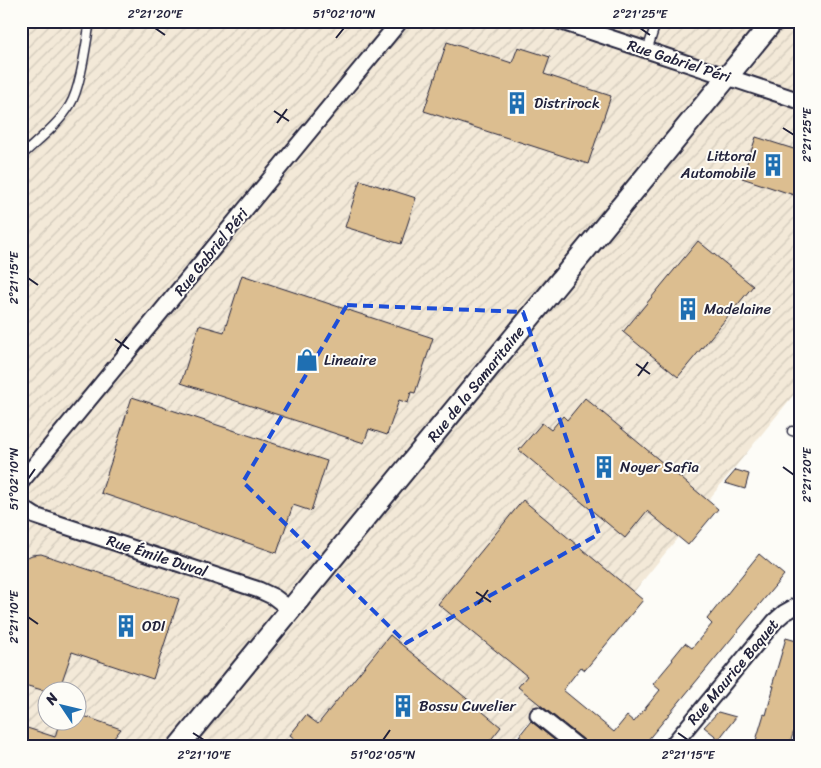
<svg xmlns="http://www.w3.org/2000/svg" width="821" height="768" viewBox="0 0 821 768" font-family="Sriracha,sans-serif">
<style>
.industrial{fill:url(#industrial-furrows);fill-rule:evenodd}
.building{fill:#dcbe90;stroke:#22223b}
.lines{fill:none;stroke-linecap:round;stroke-linejoin:round}
.service-casing{stroke:#22223b;stroke-width:11}
.minor-casing{stroke:#22223b;stroke-width:19}
.tertiary-casing{stroke:#22223b;stroke-width:24}
.service{stroke:#fdfcf7;stroke-width:8}
.minor{stroke:#fdfcf7;stroke-width:15}
.tertiary{stroke:#fdfcf7;stroke-width:20}
.marked{fill:none;stroke:#1d4ed8;stroke-width:4;stroke-dasharray:10 6;stroke-linejoin:round}
.ticks{fill:none;stroke:#22223b;stroke-width:2}
.labels{text-anchor:middle;stroke-width:4;stroke-linejoin:round;paint-order:stroke}
.street-label{font-size:15px;fill:#22223b;stroke:#fdfcf7}
.poi-label{font-size:15px;fill:#22223b;stroke:#fdfcf7;text-anchor:start}
.neatline{fill:none;stroke:#22223b;stroke-width:2}
.ticks-label{font-size:12px;text-anchor:middle;fill:#22223b}
</style>
<defs>
<pattern id="industrial-furrows" width="10" height="10" patternUnits="userSpaceOnUse" patternTransform="scale(1.25)"><rect width="10" height="10" fill="#f3e9d8"/><path d="M-1 1l2-2M0 10L10 0M9 11l2-2" fill="none" stroke="#d0c8ba"/></pattern>
</defs>
<rect width="100%" height="100%" fill="#fdfcf7"/>
<filter id="ink" filterUnits="userSpaceOnUse"><feTurbulence type="fractalNoise" baseFrequency=".02" numOctaves="2"/><feDisplacementMap in="SourceGraphic" scale="10" xChannelSelector="R" yChannelSelector="G"/><feConvolveMatrix kernelMatrix="1 2 1 2 8 2 1 2 1" color-interpolation-filters="sRGB"/></filter>
<g filter="url(#ink)">
<path class="industrial" d="M21,21H800V387L508,747H21ZM48,690H78V720H48Z"/>
<g class="building">
<path d="M447,42L512,63L518,47L550,57L544,74L611,96L588,164L424,111Z"/>
<path d="M756,137L800,151V197L742,178Z"/>
<path d="M360,180L416,198L401,244L345,227Z"/>
<path d="M698,241L753,286L678,377L623,332Z"/>
<path d="M242,275L433,338L415,393L411,392L408,403L399,400L387,435L369,429L364,443L181,383L199,325L224,332Z"/>
<path d="M132,397L327,461L311,511L293,505L277,553L101,493Z"/>
<path d="M585,398L718,509L688,545L647,511L625,538L519,450L542,423L551,430L563,416L567,420Z"/>
<path d="M736,470L749,474L745,489L725,483Z"/>
<path d="M523,500L643,600L585,670L581,667L563,690L614,732L627,716L634,722L660,690L653,684L673,660L672,659L685,643L692,648L712,624L707,619L759,554L784,575L642,747H600L593,741L587,747L584,740L518,687L527,676L438,604Z"/>
<path d="M41,554L179,599L153,679L72,652L59,690H42L21,684V560L32,555Z"/>
<path d="M390,635L501,727L485,747H305L290,735L306,715L318,724Z"/>
<path d="M786,638L800,642V711L789,747H754L764,714L766,715L774,686H772Z"/>
<path d="M718,712L736,717L719,739L704,727Z"/>
<path d="M78,714L121,729L107,747H21V726L55,737L60,720H78Z"/>
<path d="M531,721L532,722L563,747H533L519,736Z"/>
</g>
<g class="lines">
<defs>
<g id="service">
<path d="M647,51L654,29L663,21"/>
<path d="M21,156C38,140 58,125 70,105C81,87 86,43 90,21"/>
<path d="M792,431L800,433"/>
</g>
<g id="minor">
<path d="M559,21L800,101"/>
<path d="M21,482L400,21"/>
<path d="M21,507L35,516L259,590L274,597L291,610"/>
<path d="M538,715L578,747"/>
<path d="M671,747L775,621L784,613L800,604"/>
</g>
<path id="tertiary" d="M178,747L773,21"/>
</defs>
<use href="#service" class="service-casing"/>
<use href="#minor" class="minor-casing"/>
<use href="#tertiary" class="tertiary-casing"/>
<use href="#service" class="service"/>
<use href="#minor" class="minor"/>
<use href="#tertiary" class="tertiary"/>
</g>
</g>
<path class="marked" d="M347,305L523,312L599,534L406,643L243,482Z"/>
<path class="ticks" d="M155,28L165,35M640,28L650,35M336,38L344,28M274,111L289,121M277,123L287,109M783,128L794,135M28,278L38,285M115,339L129,349M117,351L127,337M636,364L650,374M638,376L648,362M783,467L794,475M28,479L35,469M476,592L491,602M478,604L488,590M28,617L38,624M193,733L204,740M678,733L688,740M383,740L390,730"/>
<defs>
<symbol id="building-bare" viewBox="-9 -9 18 18"><path d="M-4-6H4V6H1V3H-1V6H-4ZM-2.5-4.3h1.7v1.8h-1.7ZM.8-4.3h1.7v1.8H.8ZM-2.5-1h1.7V.8h-1.7ZM.8-1h1.7V.8H.8Z" fill="#1f6fb2" stroke="#fdfcf7" stroke-width="2.5" paint-order="stroke"/></symbol>
<symbol id="shop-bare" viewBox="-9 -9 18 18"><path d="M-5-2.5h2.3a2.7 3.5 0 0 1 5.4 0H5L5.5 6h-11ZM-1.5-2.5h3a1.5 2.3 0 0 0-3 0Z" fill="#1f6fb2" stroke="#fdfcf7" stroke-width="2.5" paint-order="stroke"/></symbol>
</defs>
<g fill-rule="evenodd">
<use href="#building-bare" x="501" y="87" width="32" height="32"/>
<use href="#building-bare" x="757" y="149" width="32" height="32"/>
<use href="#building-bare" x="672" y="293" width="32" height="32"/>
<use href="#shop-bare" x="291" y="344" width="32" height="32"/>
<use href="#building-bare" x="588" y="451" width="32" height="32"/>
<use href="#building-bare" x="110" y="610" width="32" height="32"/>
<use href="#building-bare" x="387" y="690" width="32" height="32"/>
</g>
<g class="labels">
<g class="street-label">
<text transform="translate(679 61) rotate(18)" y="5">Rue Gabriel Péri</text>
<text transform="translate(211 252) rotate(-51)" y="5">Rue Gabriel Péri</text>
<text transform="translate(476 384) rotate(-51)" y="5">Rue de la Samaritaine</text>
<text transform="translate(157 556) rotate(18)" y="5">Rue Émile Duval</text>
<text transform="translate(733 672) rotate(-50)" y="5">Rue Maurice Baquet</text>
</g>
<g class="poi-label">
<text x="534" y="108">Distrirock</text>
<text x="756" y="161" text-anchor="end">Littoral<tspan x="756" dy="17">Automobile</tspan></text>
<text x="704" y="314">Madelaine</text>
<text x="324" y="365">Lineaire</text>
<text x="620" y="472">Noyer Safia</text>
<text x="142" y="631">ODI</text>
<text x="419" y="711">Bossu Cuvelier</text>
</g>
</g>
<rect width="821" height="768" fill="none" stroke="#fdfcf7" stroke-width="55"/>
<g transform="translate(62 706) rotate(305)"><circle r="24" fill="#fdfcf7" stroke="#a5a5ac"/>
<path d="M0-4L9 19L0 12L-9 19Z" fill="#1f6fb2"/>
<text y="-8" font-size="14" font-weight="bold" text-anchor="middle" fill="#22223b">N</text>
</g>
<rect x="28" y="28" width="766" height="712" class="neatline"/>
<g class="ticks-label">
<text x="155" y="18">2°21'20"E</text>
<text x="344" y="18">51°02'10"N</text>
<text x="640" y="18">2°21'25"E</text>
<text transform="translate(807 135) rotate(-90)" y="4">2°21'25"E</text>
<text transform="translate(14 278) rotate(-90)" y="4">2°21'15"E</text>
<text transform="translate(807 475) rotate(-90)" y="4">2°21'20"E</text>
<text transform="translate(14 479) rotate(-90)" y="4">51°02'10"N</text>
<text transform="translate(14 617) rotate(-90)" y="4">2°21'10"E</text>
<text x="204" y="759">2°21'10"E</text>
<text x="383" y="759">51°02'05"N</text>
<text x="688" y="759">2°21'15"E</text>
</g>
</svg>
